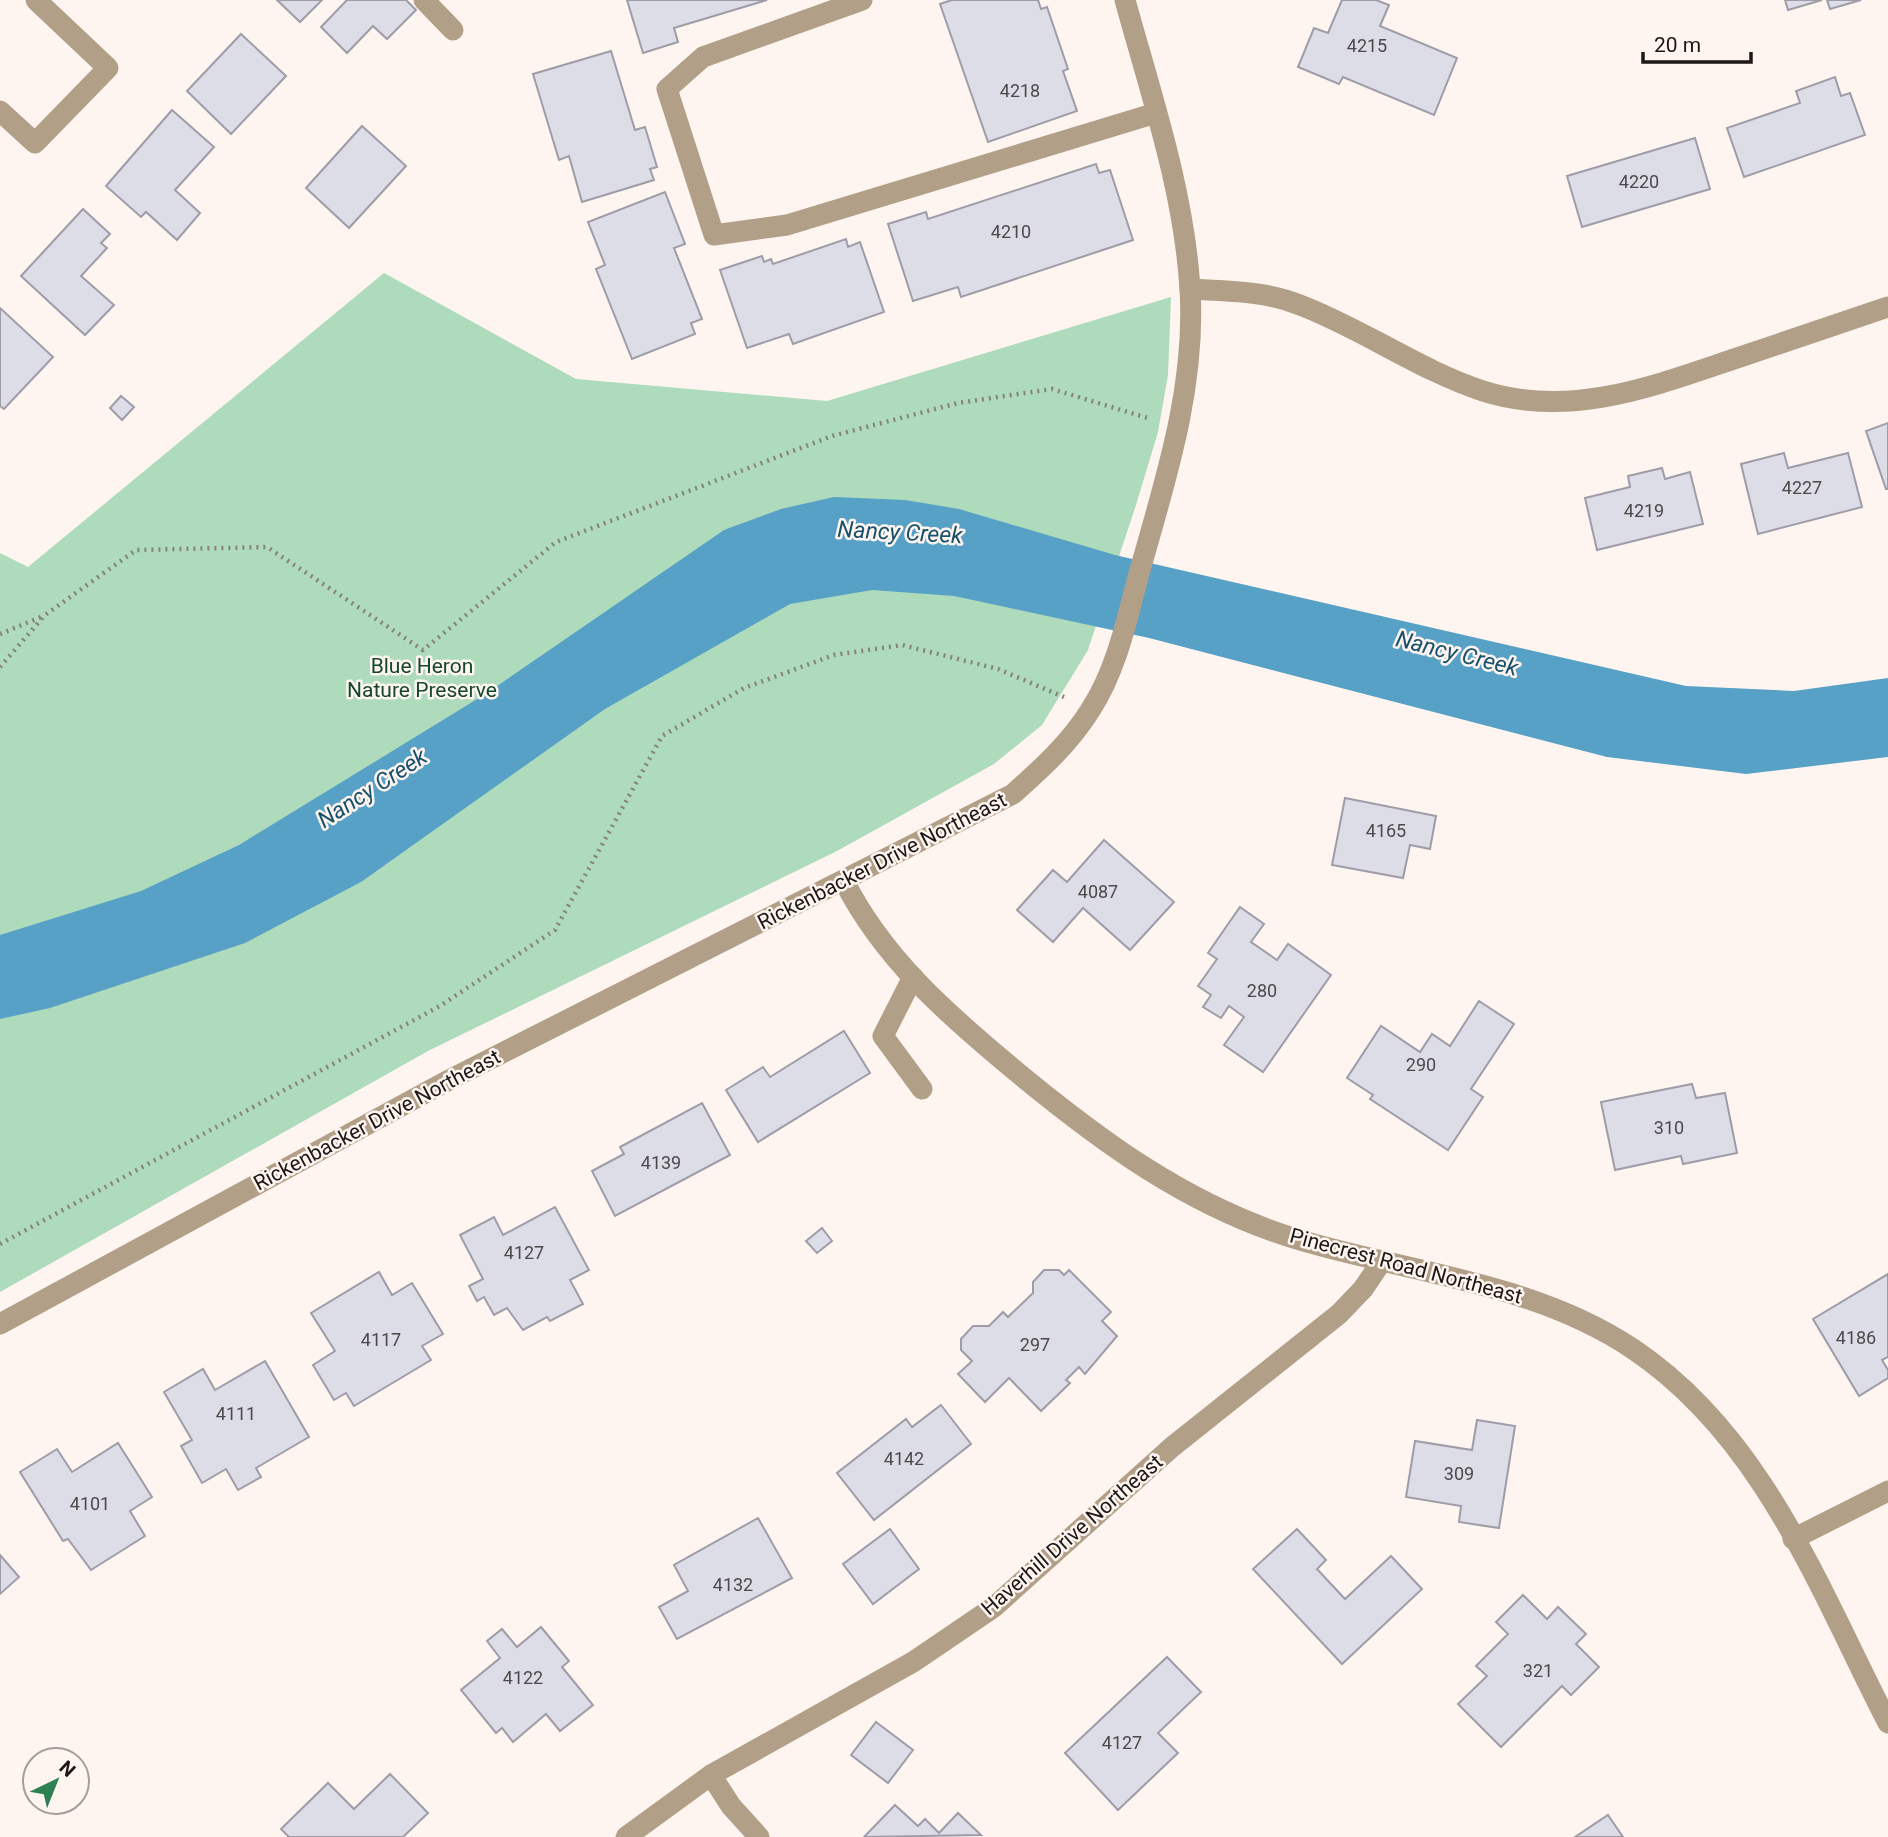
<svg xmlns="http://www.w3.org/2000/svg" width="1888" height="1837" viewBox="0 0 1888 1837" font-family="Roboto,sans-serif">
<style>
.green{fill:#addbbc}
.water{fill:#58a1c6}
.building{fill:#dddde7;stroke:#9e9da7;stroke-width:2}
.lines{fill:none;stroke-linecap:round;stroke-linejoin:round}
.path{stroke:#88827f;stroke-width:4.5;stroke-dasharray:2 5;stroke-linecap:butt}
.lane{stroke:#b29f87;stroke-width:21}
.street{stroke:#b29f87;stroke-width:21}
.labels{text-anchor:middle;stroke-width:5;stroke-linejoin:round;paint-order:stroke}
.number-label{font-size:18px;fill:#4c494a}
.park-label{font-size:21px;fill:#15472b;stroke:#fef5f1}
.street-label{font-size:21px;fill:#1c1816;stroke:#fef5f1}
.water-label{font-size:23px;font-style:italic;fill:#17516c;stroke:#fef5f1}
</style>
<rect width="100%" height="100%" fill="#fef5f1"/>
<path class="green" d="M384,273L576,379L827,401L1171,297L1168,375L1158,432L1136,505L1088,650L1042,725L994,764L837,851L428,1051L0,1292V553L28,567Z"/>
<path class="water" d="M834,497L905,500L959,509L1115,555L1686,686L1794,691L1888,678V757L1746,774L1607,757L1149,638L954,596L872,590L790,604L605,709L361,882L245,943L50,1008L0,1019V935L141,891L239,845L487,693L724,530L781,509Z"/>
<g class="building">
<path d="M277,0H322L300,22Z"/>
<path d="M347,0H406L416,10L387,39L373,26L347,53L321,27Z"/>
<path d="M627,0H767L674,28L678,42L643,53Z"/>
<path d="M952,0H1038L1041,9L1047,7L1068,69L1063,71L1077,111L988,142L940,4Z"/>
<path d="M1342,0H1376L1389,5L1380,26L1457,58L1434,115L1343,77L1339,84L1298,67L1314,28L1328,33Z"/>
<path d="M1785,0H1822L1788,10Z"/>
<path d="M1827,0H1861L1830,9Z"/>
<path d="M241,34L286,76L231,134L187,91Z"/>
<path d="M611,51L635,130L645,127L657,167L650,169L654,180L582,202L569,156L559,160L533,74Z"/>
<path d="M1835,77L1841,96L1850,93L1865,135L1744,177L1727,128L1800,103L1796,91Z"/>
<path d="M172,110L214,147L175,190L200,213L177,240L146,212L141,217L106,186Z"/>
<path d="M362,126L406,166L349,228L306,188Z"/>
<path d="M1695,138L1710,189L1582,227L1567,176Z"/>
<path d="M1096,164L1099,173L1110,170L1133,240L961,297L958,287L913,301L888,224L926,212L928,219Z"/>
<path d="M665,192L685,244L674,248L702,319L691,323L695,334L632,359L596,269L605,265L588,222Z"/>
<path d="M83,209L110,234L101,243L107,248L81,276L114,305L85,335L21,276Z"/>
<path d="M846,239L848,247L860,242L884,312L793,344L789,334L747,348L720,270L762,256L764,262L771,259L773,264Z"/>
<path d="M0,308L53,357L4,409L0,406Z"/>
<path d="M121,396L134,407L122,420L110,408Z"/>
<path d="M1888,423V489H1886L1866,431Z"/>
<path d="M1784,453L1788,468L1848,453L1862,507L1758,534L1741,464Z"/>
<path d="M1662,468L1665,479L1690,472L1703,524L1597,550L1585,498L1630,487L1628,476Z"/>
<path d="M1345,798L1436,816L1430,849L1410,845L1403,878L1332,865Z"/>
<path d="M1104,840L1174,902L1130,950L1083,908L1053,942L1017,910L1053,870L1067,882Z"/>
<path d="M1240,907L1264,924L1251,942L1277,960L1288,944L1331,975L1263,1072L1224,1045L1244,1017L1229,1006L1221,1018L1203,1007L1211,995L1198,986L1217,959L1208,953Z"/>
<path d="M1479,1001L1514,1024L1471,1089L1483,1097L1448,1150L1370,1099L1373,1095L1347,1078L1381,1026L1420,1052L1432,1034L1450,1046Z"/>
<path d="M844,1031L870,1073L758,1142L726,1090L763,1067L770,1077Z"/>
<path d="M1692,1084L1696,1098L1725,1093L1737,1153L1683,1164L1681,1156L1615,1170L1601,1102Z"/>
<path d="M702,1103L730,1155L615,1216L592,1171L624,1154L620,1147Z"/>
<path d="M555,1207L589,1270L570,1280L583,1304L550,1321L547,1317L523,1330L507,1308L494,1315L484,1297L477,1301L469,1286L483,1279L460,1235L494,1217L503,1235Z"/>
<path d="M822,1228L832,1241L817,1253L806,1241Z"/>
<path d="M1044,1270H1059L1064,1275L1069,1270L1111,1312L1102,1321L1117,1336L1085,1374L1079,1367L1066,1380L1070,1383L1041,1411L1009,1378L985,1402L958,1374L972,1361L961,1350V1339L973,1326H989L1003,1312L1008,1317L1033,1293V1282Z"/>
<path d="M379,1272L392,1295L412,1283L443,1334L422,1346L431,1360L354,1406L346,1393L334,1400L313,1365L335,1351L311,1313Z"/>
<path d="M1888,1274V1357L1882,1360L1888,1370V1378L1859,1396L1813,1319Z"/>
<path d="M265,1361L309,1437L256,1468L261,1477L238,1490L226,1469L202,1483L181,1446L192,1440L164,1392L203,1369L215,1390Z"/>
<path d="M941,1405L971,1444L874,1520L837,1473L906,1419L912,1427Z"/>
<path d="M1477,1420L1515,1426L1499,1528L1459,1522L1461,1506L1406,1497L1415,1441L1472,1450Z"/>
<path d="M118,1443L152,1497L130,1511L145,1536L91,1570L68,1539L63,1541L20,1472L57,1449L72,1472Z"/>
<path d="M758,1518L792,1578L677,1639L659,1607L688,1591L674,1565Z"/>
<path d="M890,1529L919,1569L873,1604L843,1564Z"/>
<path d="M1297,1529L1326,1560L1317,1569L1345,1599L1391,1556L1422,1589L1342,1664L1253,1569Z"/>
<path d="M0,1555L19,1577L0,1594Z"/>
<path d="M1523,1595L1547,1619L1558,1607L1586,1634L1576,1644L1599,1667L1571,1695L1562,1686L1501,1747L1458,1704L1487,1676L1476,1666L1508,1634L1496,1622Z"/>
<path d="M541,1627L569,1661L562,1667L593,1705L560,1731L546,1714L513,1742L502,1728L496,1733L461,1690L500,1658L487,1641L502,1629L517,1647Z"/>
<path d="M1167,1657L1201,1692L1158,1733L1178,1753L1118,1810L1065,1753Z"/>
<path d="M876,1722L913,1750L888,1783L851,1755Z"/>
<path d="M390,1774L428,1813L403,1837H289L281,1829L328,1783L354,1809Z"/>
<path d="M895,1805L918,1826L925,1819L939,1833L958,1813L981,1835L864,1837Z"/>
<path d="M1608,1815L1623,1837H1575Z"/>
</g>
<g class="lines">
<g class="path">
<path d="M0,634L41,617"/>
<path d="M0,667L45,615L136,550L267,547L423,650L556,542L832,436L958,403L1052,389L1151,419"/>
<path d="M0,1244L440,1006L555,930L662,736L744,688L834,655L902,645L998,669L1064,697"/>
</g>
<g class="lane">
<path d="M424,0L453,30"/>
<path d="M0,111L35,143L108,68L36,0"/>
<path d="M913,977L883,1036L922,1089"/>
</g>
<g class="street">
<path d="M862,0L703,57L667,89L714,235L787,225L1156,113"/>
<path d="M1190,289C1227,291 1266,291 1300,305C1363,329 1419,370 1483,391C1570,419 1654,386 1737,358C1787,341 1838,324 1888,307"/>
<path d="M844,881C883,958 946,1013 1012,1068C1100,1141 1189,1207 1300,1240C1411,1273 1535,1283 1633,1349C1763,1436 1819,1589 1888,1723"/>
<path d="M0,1324L449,1080L1013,794C1042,768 1070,743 1091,709C1118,667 1127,617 1140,570C1166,478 1196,386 1190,289C1184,190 1151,95 1125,0"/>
<path d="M1793,1539L1888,1491"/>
<path d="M711,1775L731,1806L759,1837"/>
<path d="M626,1837L711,1775L913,1662L994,1607L1172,1447L1339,1314L1363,1289L1382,1261"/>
</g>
</g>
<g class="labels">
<g class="number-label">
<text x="1367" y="52">4215</text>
<text x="1020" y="97">4218</text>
<text x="1639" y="188">4220</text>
<text x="1011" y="238">4210</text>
<text x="1802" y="494">4227</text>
<text x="1644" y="517">4219</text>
<text x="1386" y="837">4165</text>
<text x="1098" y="898">4087</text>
<text x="1262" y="997">280</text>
<text x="1421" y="1071">290</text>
<text x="1669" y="1134">310</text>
<text x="661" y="1169">4139</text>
<text x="524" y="1259">4127</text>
<text x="1856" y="1344">4186</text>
<text x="381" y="1346">4117</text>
<text x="1035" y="1351">297</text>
<text x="236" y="1420">4111</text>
<text x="904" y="1465">4142</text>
<text x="1459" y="1480">309</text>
<text x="90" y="1510">4101</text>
<text x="733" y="1591">4132</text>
<text x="1538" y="1677">321</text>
<text x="523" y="1684">4122</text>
<text x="1122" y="1749">4127</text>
</g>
<g class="park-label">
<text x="422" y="673">Blue Heron<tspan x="422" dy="24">Nature Preserve</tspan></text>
</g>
<g class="street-label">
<text transform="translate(882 861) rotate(-27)" y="7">Rickenbacker Drive Northeast</text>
<text transform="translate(377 1120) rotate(-28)" y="7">Rickenbacker Drive Northeast</text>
<text transform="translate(1406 1266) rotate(15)" y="7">Pinecrest Road Northeast</text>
<text transform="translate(1072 1535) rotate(-41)" y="7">Haverhill Drive Northeast</text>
</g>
<g class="water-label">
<text transform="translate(900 532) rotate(3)" y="8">Nancy Creek</text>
<text transform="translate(1457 653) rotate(14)" y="8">Nancy Creek</text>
<text transform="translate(372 788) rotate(-33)" y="8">Nancy Creek</text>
</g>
</g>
<g transform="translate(56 1781) rotate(43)"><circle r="33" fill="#fef5f1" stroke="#a49d99" stroke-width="2"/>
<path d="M0-5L12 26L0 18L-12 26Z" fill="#2c8052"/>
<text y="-10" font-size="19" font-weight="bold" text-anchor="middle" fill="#1c1816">N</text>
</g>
<path d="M1643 52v10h108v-10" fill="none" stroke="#1c1816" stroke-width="3.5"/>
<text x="1654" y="52" font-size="21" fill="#1c1816" stroke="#fef5f1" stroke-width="5" paint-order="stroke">20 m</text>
</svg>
